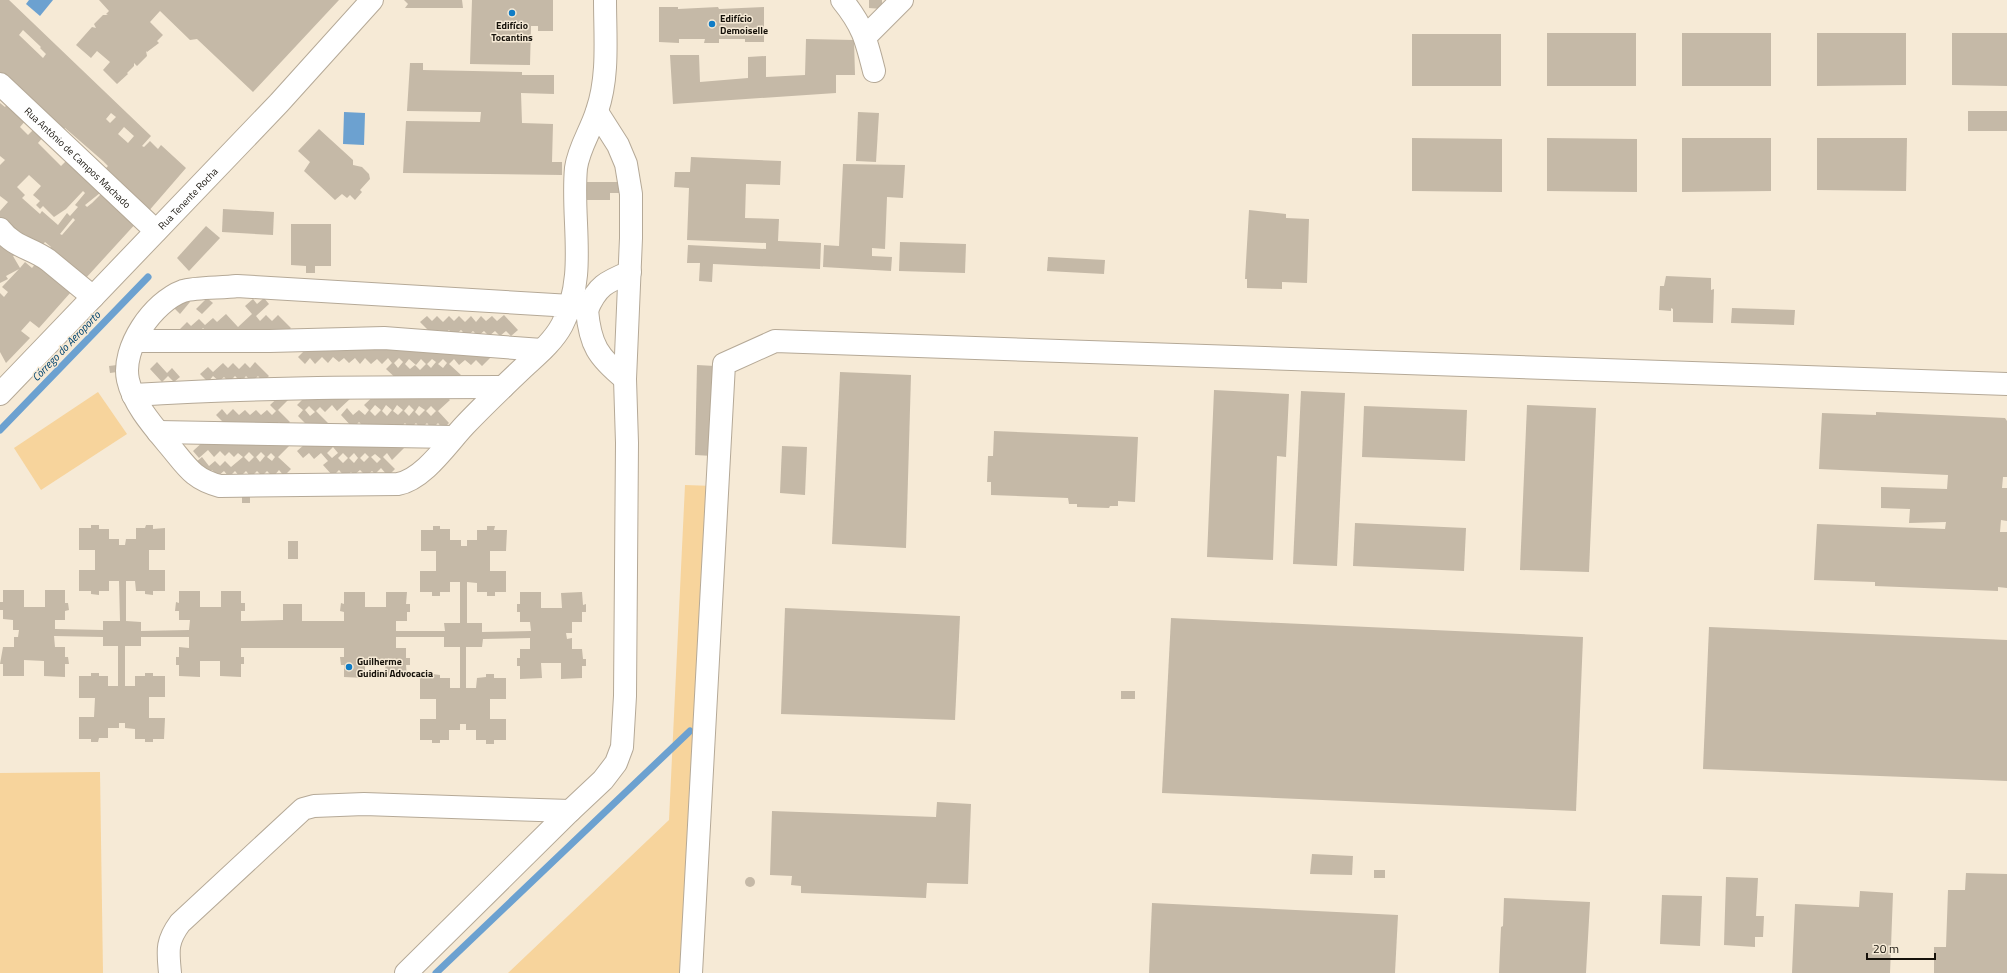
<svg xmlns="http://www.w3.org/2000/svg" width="2007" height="973" viewBox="0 0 2007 973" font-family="'Titillium Web',sans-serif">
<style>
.green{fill:#f7d49c}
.water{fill:#6ca1d0}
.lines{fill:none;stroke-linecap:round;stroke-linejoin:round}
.stream{stroke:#6ca1d0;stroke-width:7}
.building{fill:#c5b9a7;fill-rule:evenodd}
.minor-casing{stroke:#b5a997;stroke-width:24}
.minor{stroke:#fff;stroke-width:22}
.poi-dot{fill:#0f7cc6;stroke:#f6ead6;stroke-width:1.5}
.labels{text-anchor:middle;stroke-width:3;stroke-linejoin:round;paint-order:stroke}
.poi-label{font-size:10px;font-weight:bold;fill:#16120b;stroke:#f6ead6;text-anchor:start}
.street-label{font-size:10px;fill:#16120b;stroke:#f6ead6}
.water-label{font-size:11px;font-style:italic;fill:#01436f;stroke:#f6ead6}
</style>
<rect width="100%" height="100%" fill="#f6ead6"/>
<g class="green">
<path d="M98,392L127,434L41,490L14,448Z"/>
<path d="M685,485L714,486L697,973H508L669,820Z"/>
<path d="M100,772L103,973H0V773Z"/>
</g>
<g class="water">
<path d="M29,0H53L40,16L26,4Z"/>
<path d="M344,112L365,113L364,145L343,144Z"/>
</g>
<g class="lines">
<g class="stream">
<path d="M0,430L148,277"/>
<path d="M436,973L690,731"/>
</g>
</g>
<g class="building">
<path d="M0,0H9L151,136L142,146L144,147L150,141L158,149L161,145L186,168L147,213L102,172L108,166L103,161L65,128L60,133L0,77ZM23,30L41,47L40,48L46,54L43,58L19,35ZM111,113L116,117L110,123L106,119ZM124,127L134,136L128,143L118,134Z"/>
<path d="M99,0H339L253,92L197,39L190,40L160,11L150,22L163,35L157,41L159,43L147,52L146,51L147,56L137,66L134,63V66L127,73L128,74L117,84L103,70L110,62L97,51L91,58L76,45L92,27L96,28L94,24L103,15H108L106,14L109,11Z"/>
<path d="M404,0H462L463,8H405L408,4Z"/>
<path d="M472,0H553V31H538V26H531L530,65L470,64Z"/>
<path d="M869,0H882V9L869,8Z"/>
<path d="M659,7H678V9L718,7L719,9L764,7V42H745V39H719V43H704L705,39H679V43L659,42Z"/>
<rect x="1547" y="33" width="89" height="53"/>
<rect x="1682" y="33" width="89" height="53"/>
<path d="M1817,33H1906V85L1817,86Z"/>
<path d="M1952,33H2007V86L1952,85Z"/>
<rect x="1412" y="34" width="89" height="52"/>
<path d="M806,39L854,40L855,75H836V93L673,104L670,55H699L700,82L748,78V57L766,56V77L805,75Z"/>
<path d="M410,63H423V70L522,72V75H554V94L521,93L522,123L553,124L552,162H562V175L403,173L406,121L480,122L481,112L407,111Z"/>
<path d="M0,103L5,107L8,103L26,120L20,127L28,135L35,128L44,136L38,143L61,166L68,159L138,221L85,279L50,249L51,247L45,242L40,248L23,239L0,217V211L8,202L0,196V165L5,160L0,156ZM29,175L41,186L33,195L40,201L36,205L40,209L43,206L54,217L66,209L83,191L85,193L75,205L78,207L70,216L67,213L58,225L42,211L40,214L22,198L25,195L17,187ZM100,193L101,194L92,203L87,207L85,205ZM73,218L75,220L62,235L60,234Z"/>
<rect x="1968" y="111" width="39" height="20"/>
<path d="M858,112L879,113L876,162L856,161Z"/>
<path d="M319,129L353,160V165L362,167L369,174L370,179L360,190L362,192L355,200L350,195L347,198L342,194L335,200L304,171L310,162L298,151Z"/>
<path d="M1412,138L1502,139V192L1412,191Z"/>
<path d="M1547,138L1637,139V192L1547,191Z"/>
<path d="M1682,138H1771V191L1682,192Z"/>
<path d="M1817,138H1907L1906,191L1817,190Z"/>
<path d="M691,157L781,161L780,185L746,184L745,218L779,219L778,241L821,243L820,269L713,264L712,282L699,281L700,263H687L688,245L766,249V243L687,240L689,188L674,187L675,172H690Z"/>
<path d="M843,164L905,165L903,198L887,197L885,249L872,248V256L892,257L891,271L823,267L824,245L839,246Z"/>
<path d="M585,182H622V193H610V200H585Z"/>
<path d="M223,209L274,212L273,235L222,232Z"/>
<path d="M1249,210L1286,214V218L1309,219L1307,283L1282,282V289L1247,288V279H1245Z"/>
<path d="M291,224H331V266H315V273H306V266L291,265Z"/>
<path d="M206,226L220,238L189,271L177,258Z"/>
<path d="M900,242L966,244L965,273L899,271Z"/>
<path d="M0,245L17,254L13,256L20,268L25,262L32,268L37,262L71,292L39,328L30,321L21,331L30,338L6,363L0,352V293L4,297L8,292L2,287L19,269L6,276L8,279L0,283Z"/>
<path d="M1048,257L1105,260L1104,274L1047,271Z"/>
<path d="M1666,276L1711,278V290L1714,289L1713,323L1673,322V309L1671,308V311L1659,310L1660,286H1664Z"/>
<path d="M183,295L190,302L180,314L173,307Z"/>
<path d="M207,298L213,303L202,314L196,309Z"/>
<path d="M264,298L269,304L256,316L260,321L266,315L272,321L278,315L291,328L285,334L279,329L273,335L252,336L246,330L240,335L235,329L229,334L223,329L218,334L214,329L209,334L203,328L196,336L190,330L185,335L180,329L187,322L191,326L199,319L205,325L213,318L217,322L226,314L238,327L252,314L245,306L253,299L257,304Z"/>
<path d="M1732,308L1795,310L1794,325L1731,323Z"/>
<path d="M504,315L518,330L511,336L506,331L500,336L495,331L489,336L484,331L478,336L473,331L467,336L461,330L454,336L449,330L443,335L439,330L433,335L420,322L427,316L432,321L437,316L443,322L449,316L454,321L459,316L465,322L471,316L476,322L481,316L486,321L492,316L497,321Z"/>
<path d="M311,344H334L339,350L344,345L349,351L356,344L362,350L368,344L373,350L379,344L384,350L390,344L496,352L482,366L476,360L471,365L465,360L459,365L454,359L449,364L461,375L455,381L449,376L443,382H400L386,369L392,363L388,358L382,364L377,359L371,364L365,358L360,364L355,358L349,363L344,358L339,362L333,357L328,363L322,357L315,364L310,358L305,364L298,357ZM399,358L403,362L398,368L394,363ZM409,359L416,365L421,359L426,364L420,370L415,365L410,369L405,364ZM432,359L436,362L431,368L427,364ZM443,359L447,363L443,368L438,364Z"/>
<path d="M157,362L167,373L172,368L180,377L174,382L168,376L162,382L150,369Z"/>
<path d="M255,362L269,376L263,382L258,376L252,382L246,376L241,382L235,376L229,382L224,377L219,381L213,376L208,382L200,374L208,367L213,372L223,363L228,368L233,363L239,369L245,363L250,368Z"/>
<path d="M117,365V372L110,373L109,366Z"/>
<path d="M697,365L715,366L713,456L695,455Z"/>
<path d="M840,372L911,375L906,548L832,544Z"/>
<path d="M1214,390L1289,394L1286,457L1277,456L1273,560L1207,557Z"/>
<path d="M1301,391L1345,393L1337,566L1293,564Z"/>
<path d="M284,392L290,398L278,410L290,422L284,428L279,422L273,428L266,422L260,427L255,422L249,427L229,428L216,415L222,409L227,415L233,409L239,415L245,410L250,415L256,410L261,415L267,410L272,415L276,411L270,405Z"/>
<path d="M310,392L351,398L337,411L332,405L325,412L320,407L316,411L328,423L322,429L316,423L310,428L298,416L303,410L297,405ZM309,406L315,412L310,416L305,410Z"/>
<path d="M378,392L443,393L450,400L438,411L449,423L443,429L438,423L432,429L427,423L421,429L416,423L410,429L405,423L399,429L394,424L388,430L383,424L377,429L372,424L366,429L359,422L353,428L341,415L347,408L353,415L359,410L365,415L369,410L364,405ZM375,405L381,410L375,416L370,411ZM386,405L392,410L387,416L382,411ZM397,405L403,410L398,415L393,411ZM409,405L414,410L409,416L404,411ZM419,406L425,410L419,416L415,412ZM431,406L436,411L431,416L426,411Z"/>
<path d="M1527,405L1596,408L1589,572L1520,570Z"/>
<path d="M1364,406L1467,410L1465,461L1362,457Z"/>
<path d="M1876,412L2005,418L2007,421V477H2003L2002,488H2007V521L2001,520L2000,532H2007V588L1998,587V591L1875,586V582L1814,580L1817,524L1945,529L1946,522L1909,523L1910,509L1881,508V487L1947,489L1948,475L1819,469L1822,413L1876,415Z"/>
<path d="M994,431L1138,437L1135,502L1118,501V506H1110L1109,508L1077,507V504H1069L1068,498L991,495V482H987L988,456H993Z"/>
<path d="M219,438L290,445L278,457L291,469L284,476L279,470L273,477L267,471L262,476L257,471L251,477L246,471L240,477L235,471L229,477L224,471L218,476L212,470L206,476L195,463L202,457L209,466L215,461L220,466L225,461L231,467L243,457L238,453L234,457L229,452L225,456L220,451L214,457L208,450L199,458L193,451L206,439L212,445ZM249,452L254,457L249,462L244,457ZM261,452L265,456L260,462L256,457ZM271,453L275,457L272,461L267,457Z"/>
<path d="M312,438L399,440L405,447L392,460L387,453L383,457L395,469L388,476L381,468L375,474L372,471L366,476L360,470L354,475L351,472L345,477L339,470L333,476L323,465L328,461L321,453L314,459L309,453L303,458L297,451ZM333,447L338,453L332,458L327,453ZM343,453L348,458L343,463L338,458ZM354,453L358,458L354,463L349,458ZM365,453L369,457L364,462L360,458ZM375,454L381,459L377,463L371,457Z"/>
<path d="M782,446L807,447L805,495L780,493Z"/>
<rect x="242" y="495" width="8" height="8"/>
<path d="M1355,523L1466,528L1464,571L1353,566Z"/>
<path d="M91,525H99V529H109V539H119V545H125L126,539H136V528H145L146,525H153V529L165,528V550H149V570H165V591H153V595L145,594V591H136L135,581H126V621L141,622V631L189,630L190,620H179V611H175L176,602L179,603V591H200V607H221V591H241V603H245V611H241V621L283,620V604H302V621H344V612L340,611L341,603L344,604V592H365V607H386V592H407L406,604H410V612H407V621H396V631H445L444,623H460V582H450V592H440V596H432V592H420V571H436V551H421V530H433V526H440V529H450V540H461V546H467V540H477V530H487V526H495L494,530H507L506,551H490V571H506V592H495V596H487V592H477V583L467,582V623H482V632L531,631L530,622H520V612H517V604H520V592H541V608H562L561,593L582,592L583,605L586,604V612H582V622H572V633H566L567,639L572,638V649H582L583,659H586V666H582V678L561,679V663H541L542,678L520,679V666H517V658H520V649H530V638L483,639L482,647H466V688H476L477,678L486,677V674H494V678H506V699H490V719H506V740H494V744H486V740H476V730H466V724H460V730H449V740H440V743H432V740H420V719H436V699H420V678H432V674L440,675V678H450V688H460V647H444V637H396V648H406V658H410V665H406L407,677H386L385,662H365V678L344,677V665H341L340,657H344V648H241V657H244V664H241V677L220,676V661H200V677L179,676V665H176V657H179V647L189,648V637H141V646H125V686H135V676H145V673H153V676H165V697H149V718H165L164,739H153V742H145V739H135V729L125,728V723H119V728H108V738H99L98,742H91V739H79V717H94L95,698H79V676H91V673H99V676H108V686H118V646H103V637L54,636L55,647H65V657H68L69,664H65V677L44,676V661L24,660V676H3V664H0L3,647H14V637H18L19,630H13V620L3,619V610H0V602H3V590H24V607H45V590H65V603H68L69,610L65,611V620H55V629L103,630V621H120L119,581H109V591H99V595L91,594V591H79V570H95V550H79V528H91Z"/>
<rect x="288" y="541" width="10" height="18"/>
<path d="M785,608L960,616L955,720L781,714Z"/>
<path d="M1171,618L1583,637L1576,811L1162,793Z"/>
<path d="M1709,627L2007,640V781L1703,769Z"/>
<rect x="1121" y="691" width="14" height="8"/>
<path d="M937,802L971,804L968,884L927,883L926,898L801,893V886L791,885L792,876L770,875L772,811L936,817Z"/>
<path d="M1312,854L1353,856L1352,875L1310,874Z"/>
<rect x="1374" y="870" width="11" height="8"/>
<path d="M1966,873L2007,874V973H1934V947H1946L1948,890H1965Z"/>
<circle cx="750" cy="882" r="5"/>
<path d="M1726,877L1758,878L1756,916H1764L1763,937H1755V947L1724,945Z"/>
<path d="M1860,891L1893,893L1890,973H1792L1795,904L1859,907Z"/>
<path d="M1662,895L1702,896L1700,946L1660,944Z"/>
<path d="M1504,898L1590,902L1586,973H1499L1501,927L1503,926Z"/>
<path d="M1152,903L1398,915L1395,973H1149Z"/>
</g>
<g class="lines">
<defs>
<g id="minor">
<path d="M605,0C605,37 609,76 597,111C591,131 579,147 576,168C571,221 588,276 562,325C553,342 537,355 523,368C504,386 484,405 465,425C447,444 424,479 398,484L220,486C192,479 186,465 168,444C153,426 133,403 128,380C121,348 153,302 183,291C195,287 223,288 237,286L571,306L587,310C590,345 598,357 625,379"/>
<path d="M842,0C863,26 866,39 874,71"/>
<path d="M866,36L902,0"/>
<path id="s1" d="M0,84L156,231"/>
<path d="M0,229C15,248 30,247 48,260L93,297"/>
<path d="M587,310C597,286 606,282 630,272"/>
<path d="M135,341H270L384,338L542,350"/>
<path id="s2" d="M0,394L279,103L372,0"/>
<path d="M133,395C256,387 379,387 503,387"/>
<path d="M158,432L453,437"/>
<path d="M170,973C168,951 166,942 180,923L303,809L314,806L364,804L570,811"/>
<path d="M406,973L570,811L603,780L616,763L622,747L625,696L627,443L625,379L631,238V194L626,164L618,145L597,112"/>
<path d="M691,973L724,364L775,341L2007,384"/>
</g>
</defs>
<use href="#minor" class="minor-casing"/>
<use href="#minor" class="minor"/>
</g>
<g class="poi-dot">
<circle cx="512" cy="13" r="4"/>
<circle cx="712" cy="24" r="4"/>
<circle cx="349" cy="667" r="4"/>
</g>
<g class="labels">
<g class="poi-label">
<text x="720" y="22">Edifício<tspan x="720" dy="12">Demoiselle</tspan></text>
<text x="512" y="29" text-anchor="middle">Edifício<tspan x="512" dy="12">Tocantins</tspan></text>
<text x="357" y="665">Guilherme<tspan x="357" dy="12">Guidini Advocacia</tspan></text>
</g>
<g class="street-label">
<text dy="4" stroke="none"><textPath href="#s1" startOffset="107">Rua Antônio de Campos Machado</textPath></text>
<text dy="4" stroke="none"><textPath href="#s2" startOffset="271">Rua Tenente Rocha</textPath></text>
</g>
<g class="water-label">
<text transform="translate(66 346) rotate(-46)" y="4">Córrego do Aeroporto</text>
</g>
</g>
<path d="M1867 953v6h68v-6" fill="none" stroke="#16120b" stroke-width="2"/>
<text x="1873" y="953" font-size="12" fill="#16120b" stroke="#f6ead6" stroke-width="3" paint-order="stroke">20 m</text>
</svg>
